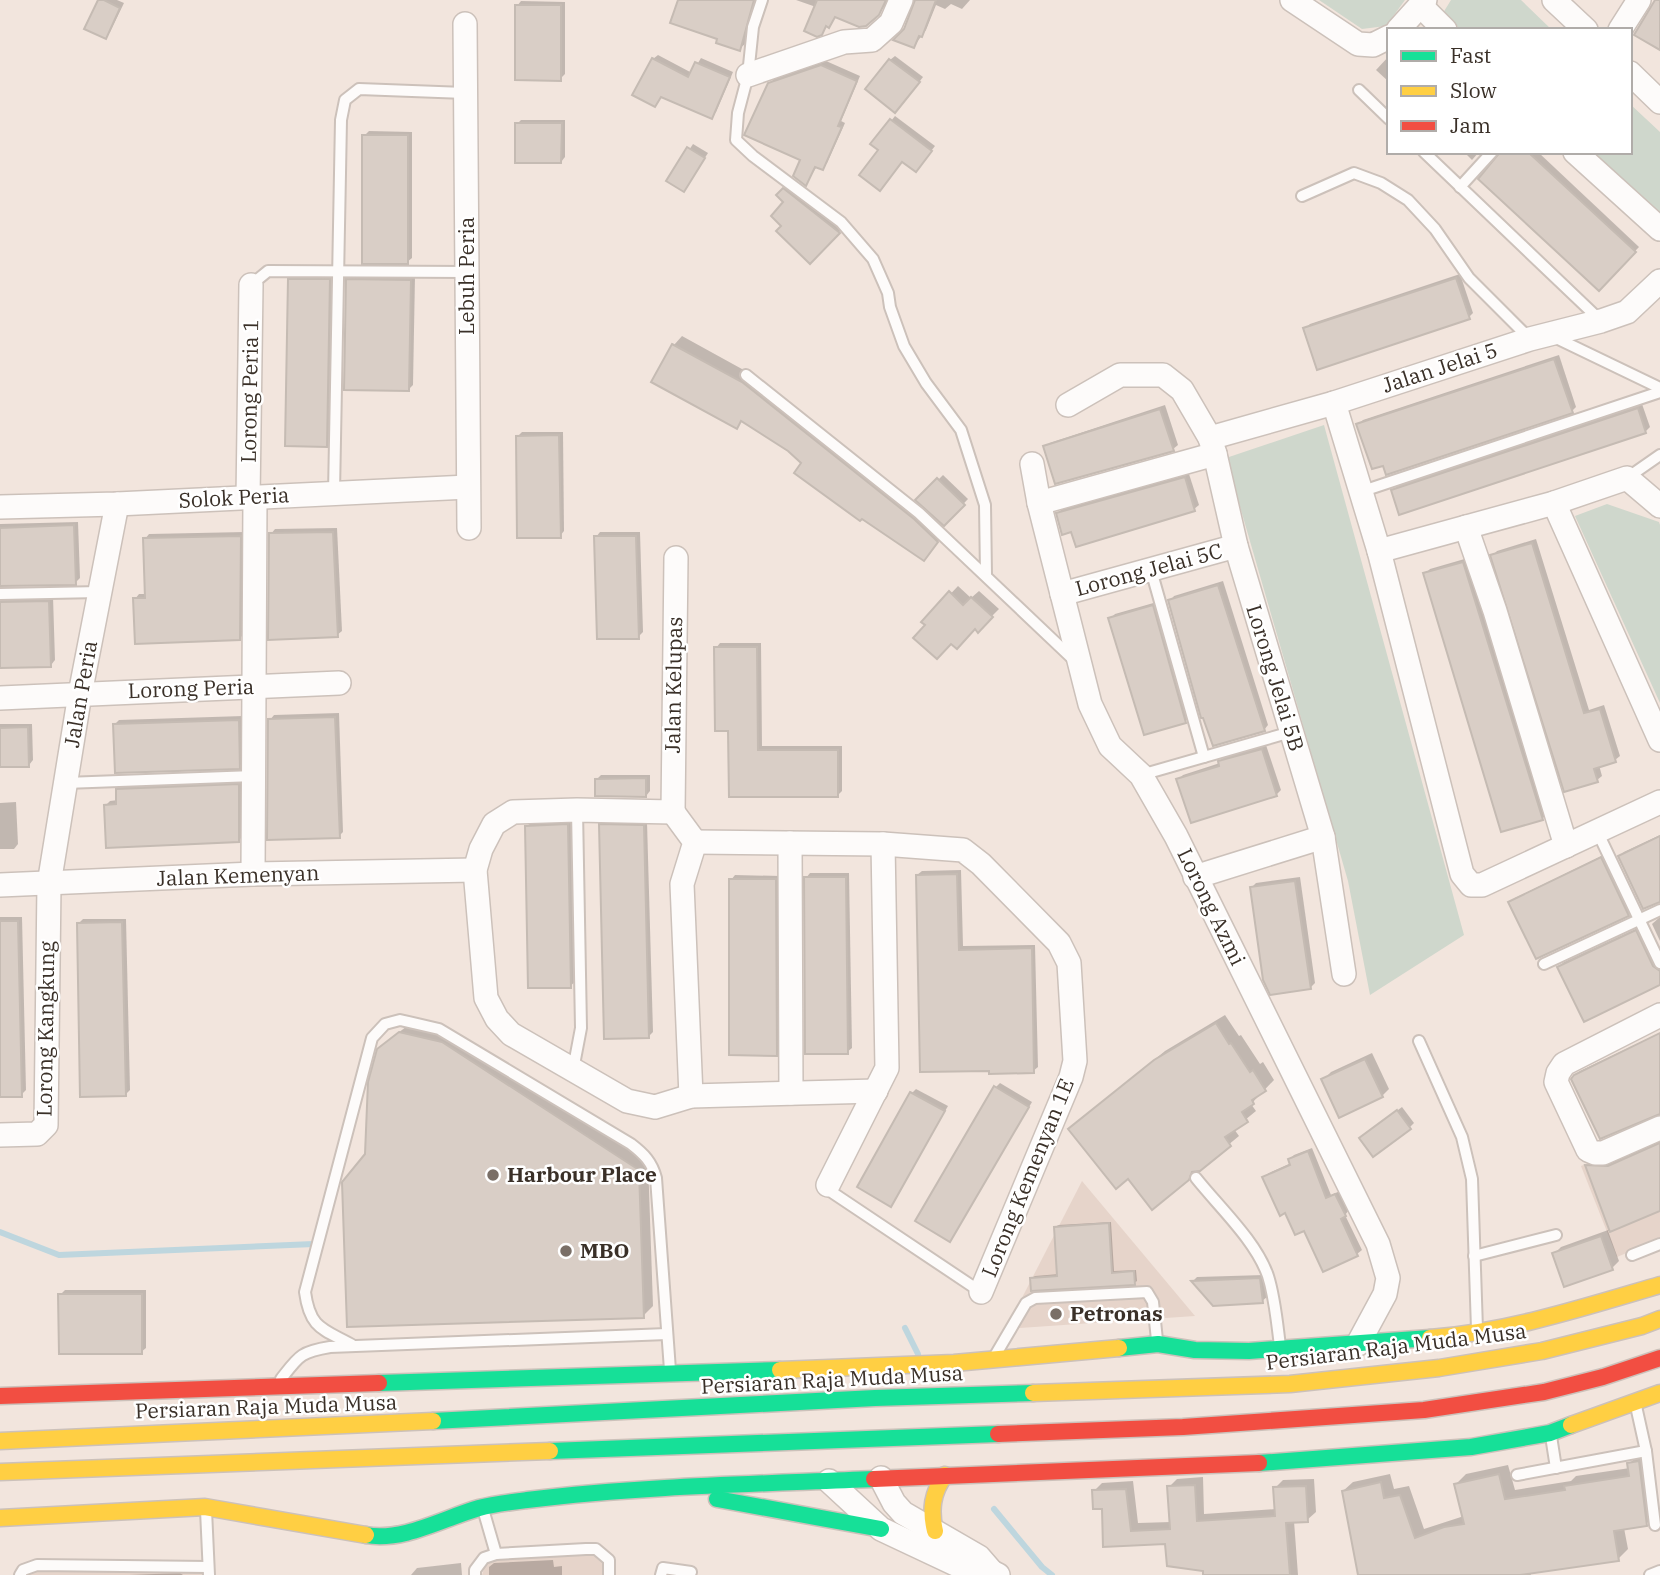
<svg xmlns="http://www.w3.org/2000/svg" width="1660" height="1575" viewBox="0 0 1660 1575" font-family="'IBM Plex Serif',serif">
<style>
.commercial{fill:#e6d4ca}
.green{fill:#cfd7cc}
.shadow{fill:#0003}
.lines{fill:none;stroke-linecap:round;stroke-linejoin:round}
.stream{stroke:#bed6de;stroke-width:6}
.building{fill:#d9cec6;stroke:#c5bbb3;stroke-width:2}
.lane-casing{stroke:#ccc1ba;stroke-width:14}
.street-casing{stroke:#ccc1ba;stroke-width:26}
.fast-casing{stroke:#ccc1ba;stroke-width:19}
.slow-casing{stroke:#ccc1ba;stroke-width:19}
.jam-casing{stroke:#ccc1ba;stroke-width:19}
.lane{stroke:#fdfbfa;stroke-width:10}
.street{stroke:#fdfbfa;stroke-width:23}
.fast{stroke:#16e098;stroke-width:16}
.slow{stroke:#ffcf43;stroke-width:16}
.jam{stroke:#f24e42;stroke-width:16}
.poi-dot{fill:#7a6f67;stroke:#fff;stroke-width:2.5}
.labels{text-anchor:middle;stroke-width:5;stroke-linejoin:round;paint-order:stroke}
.street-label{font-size:21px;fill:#3a3028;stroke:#fff}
.poi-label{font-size:21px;font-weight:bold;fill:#3a3028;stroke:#fff;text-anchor:start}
</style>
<rect width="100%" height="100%" fill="#f2e5dd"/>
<g class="commercial">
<path d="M1660,1133V1239L1617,1257L1581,1166Z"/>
<path d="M1082,1181L1195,1316L1006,1329Z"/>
<path d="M594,1553L604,1562V1575H482L486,1563L498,1558Z"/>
<path d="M38,1570L205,1571V1575H25Z"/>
</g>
<g class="green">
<path d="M1319,0H1405L1386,26L1362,29Z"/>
<path d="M1451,0H1521L1552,30H1461L1443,13Z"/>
<path d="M1630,104L1660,132V218L1591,152H1630Z"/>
<path d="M1324,425L1464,935L1370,995L1348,881L1226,458Z"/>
<path d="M1607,504L1659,522L1660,525V703L1575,516Z"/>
</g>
<g class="shadow">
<path d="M100,0H117L124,3L110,32L105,37Z"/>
<path d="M680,0H756L745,44L739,49L719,38Z"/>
<path d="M796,0H888L884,7L866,25L836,16L821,33L816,7Z"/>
<path d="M915,0H970L962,9L951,4L945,9L936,5L926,30L914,46L905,30Z"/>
<path d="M521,1L565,2V74L560,79L517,6Z"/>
<path d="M658,55L692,73L701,58L733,72L716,112L711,116L662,95L655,105L653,59Z"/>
<path d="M895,56L923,77L900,107L890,60Z"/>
<path d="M1389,56V82L1376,70Z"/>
<path d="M826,61L860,76L841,121L845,123L827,163L822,168L817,166L806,184L803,159L769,84L774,79Z"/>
<path d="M895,116L935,146L920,165L881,150L873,144Z"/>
<path d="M521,120H565V157L561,162L517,124Z"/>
<path d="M369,131L412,132V258L407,262L364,136Z"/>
<path d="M693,144L708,153L684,190L669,181Z"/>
<path d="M1464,152H1479L1472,160Z"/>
<path d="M1500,152H1538L1639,247L1599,289L1500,157Z"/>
<path d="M788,185L843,228L810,262L784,226L786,202L778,195Z"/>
<path d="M1460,274L1473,313L1469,317L1305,329L1310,324Z"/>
<path d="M294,275H334L331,441L326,445L290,280Z"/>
<path d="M352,275L415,276L413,385L409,389L348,280Z"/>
<path d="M682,336L751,374L945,532L932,550L789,450L743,420L736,427L674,345Z"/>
<path d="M1559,355L1576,407L1572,411L1384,463L1358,425L1363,420Z"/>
<path d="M1642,404L1650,427L1645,432L1393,491L1397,486Z"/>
<path d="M1165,405L1178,445L1173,449L1045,447L1050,443Z"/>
<path d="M522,432H563L564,531L560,536L517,437Z"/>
<path d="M1189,474L1199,505L1194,509L1072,530L1058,513L1062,509Z"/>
<path d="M943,475L968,499L944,524L918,500Z"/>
<path d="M78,522L80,578L75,583L0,584V524Z"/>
<path d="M337,528L342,631L337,635L271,534L275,529Z"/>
<path d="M245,532L244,634L239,639L135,599L139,594H147L145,539L149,534Z"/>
<path d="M600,532H640L643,632L638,637L596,537Z"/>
<path d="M1536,539L1589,710L1604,705L1620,756L1615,760L1599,765L1602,776L1597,780L1492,556L1497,551Z"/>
<path d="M1468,558L1547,814L1543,818L1503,830L1425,574L1430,569Z"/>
<path d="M1223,581L1268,725L1264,730L1170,601L1174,596Z"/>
<path d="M958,586L971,598L979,591L999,609L978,630L975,627L928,625L924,622Z"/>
<path d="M0,596L53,597L55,660L51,665L0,666Z"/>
<path d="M1157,602L1190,717L1185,721L1110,619L1115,614Z"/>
<path d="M720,643H761L762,746H842V791L838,795L730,796L729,730L716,648Z"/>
<path d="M339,713L343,832L339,836L270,720L274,715Z"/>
<path d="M243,716V762L239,767L114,725L119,720Z"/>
<path d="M0,724H32L33,760L29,765H0Z"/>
<path d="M1266,745L1281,790L1276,795L1178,780L1183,775L1220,763L1224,757Z"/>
<path d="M601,775H650V791L646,796L597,779Z"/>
<path d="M243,781V836L238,841L106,805L110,801L118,800L117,790L122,785Z"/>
<path d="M16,802L18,844L14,849H0V803Z"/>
<path d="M572,821L575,982L570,986L527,826L532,822Z"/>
<path d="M605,821L647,822L653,1032L648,1037L601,825Z"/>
<path d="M1660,835V900L1620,856L1624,852Z"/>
<path d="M1606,854L1632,910L1628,914L1510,902L1515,898Z"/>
<path d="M961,870L963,946L1035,945L1038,1067L1033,1071L990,1072L917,875L922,871Z"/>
<path d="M810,873H849L852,1048L847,1052L806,878Z"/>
<path d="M735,875L780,876L781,1049L776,1054L731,880Z"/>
<path d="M1300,877L1315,983L1310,988L1251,888L1256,883Z"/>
<path d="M0,917H22L26,1090L21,1095L0,1096Z"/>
<path d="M1660,917V941L1652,924Z"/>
<path d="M83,919H126L130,1090L125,1095L79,923Z"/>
<path d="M1640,927L1660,964V983L1559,967L1564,962Z"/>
<path d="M1225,1015L1239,1036L1241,1035L1260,1064L1263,1062L1274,1080L1251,1104L1256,1111L1234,1129L1239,1136L1187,1179L1128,1177L1070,1129L1165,1051Z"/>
<path d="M411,1023L452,1032L648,1160L653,1306L643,1316L367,1155L389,1040Z"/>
<path d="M1660,1033V1100L1575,1076L1580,1071Z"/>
<path d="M1372,1053L1389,1089L1382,1096L1324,1079L1331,1072Z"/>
<path d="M1000,1083L1032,1102L950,1240L995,1088Z"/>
<path d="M916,1089L948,1106L891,1205L912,1093Z"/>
<path d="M1402,1107L1414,1123L1410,1127L1366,1134Z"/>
<path d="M1660,1141V1210L1608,1231L1619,1261L1612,1268L1554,1254L1561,1247L1611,1229L1587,1166L1594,1159H1617Z"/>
<path d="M1312,1148L1331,1195L1340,1191L1349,1210L1345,1215L1362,1250L1357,1254L1305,1229L1286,1211L1264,1177L1269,1173L1291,1163L1290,1159L1294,1155Z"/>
<path d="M1111,1222L1114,1271L1136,1270L1137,1281L1134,1283L1032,1278L1035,1276L1059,1274L1056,1227L1058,1225Z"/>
<path d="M1264,1275L1267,1297L1262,1301L1214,1305L1193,1281L1197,1277Z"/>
<path d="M65,1290H146V1348L141,1352L60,1295Z"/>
<path d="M1649,1452L1656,1514L1646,1524L1624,1528L1628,1549L1618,1559L1530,1572L1531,1575H1359L1343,1491L1353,1482L1390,1474L1394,1489L1409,1486L1424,1529L1464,1516L1456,1484L1466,1474L1508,1465L1515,1490L1571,1481L1576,1476L1630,1468L1629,1464L1639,1454Z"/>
<path d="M1203,1477L1204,1514L1276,1509L1275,1488L1283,1480L1314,1479L1316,1512L1307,1520L1294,1521L1298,1575H1205L1204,1570L1167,1542L1105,1545L1103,1507L1094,1491L1102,1483L1133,1481L1138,1523L1171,1522L1169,1487L1177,1479Z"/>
<path d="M553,1560L554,1567L562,1566V1575H489V1567L494,1563Z"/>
<path d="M461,1563L462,1575H411L417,1568Z"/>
<path d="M180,1573L183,1575H129Z"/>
</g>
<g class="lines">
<g class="stream">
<path d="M0,1232L59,1255L314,1244"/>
<path d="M905,1328L918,1354"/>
<path d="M994,1509L1042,1567L1052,1575"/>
</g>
</g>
<g class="building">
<path d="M98,0H104L120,8L106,39L84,29Z"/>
<path d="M678,0H754L740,51L716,43L717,39L670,23Z"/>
<path d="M817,0H886L879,15L866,26L859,27L835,17L829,28L826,26L822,35L817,37L804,31Z"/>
<path d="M915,0H936L922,37L919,36L914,48L893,40L904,29Z"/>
<path d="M1655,0H1660V50L1634,35Z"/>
<path d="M515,5H561V81L515,80Z"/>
<path d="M652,58L688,77L695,62L730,77L712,119L661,97L655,107L632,95Z"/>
<path d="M889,59L920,82L895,113L865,89Z"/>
<path d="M821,65L857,81L838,126L842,127L823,170L815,167L806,186L793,176L800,160L744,135L768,83Z"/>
<path d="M890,119L932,151L916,172L902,162L880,191L859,175L878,150L870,144Z"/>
<path d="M515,123H562L561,163H515Z"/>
<rect x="362" y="135" width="46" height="129"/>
<path d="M687,147L705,158L684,192L666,181Z"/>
<path d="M1500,152H1528L1636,252L1599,291L1478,179Z"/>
<path d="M783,188L840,233L810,264L776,231L781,226L771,216L783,202L776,195Z"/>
<path d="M1456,278L1470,319L1317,370L1303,328Z"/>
<path d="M288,279H330L327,447L285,446Z"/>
<path d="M346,279L411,280L409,391L344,390Z"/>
<path d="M672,344L742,382L914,519L938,542L924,561L862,519L860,521L794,473L801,463L788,451L741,421L737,429L651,382Z"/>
<path d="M1554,359L1573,413L1386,475L1383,466L1372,469L1356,424Z"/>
<path d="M1638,408L1646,433L1399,515L1391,490Z"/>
<path d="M1160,409L1174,451L1055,484L1043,446Z"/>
<path d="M559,435L561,538H517L516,436Z"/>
<path d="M1185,477L1195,511L1076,547L1071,532L1062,535L1056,513Z"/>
<path d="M937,478L965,505L944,526L915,500Z"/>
<path d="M74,525L76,585L0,586V528Z"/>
<path d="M333,532L338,637L268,640L269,533Z"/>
<path d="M241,536L240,640L135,644L133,598H145L143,538Z"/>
<path d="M594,536H636L639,639H597Z"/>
<path d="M1532,543L1584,713L1600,709L1616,762L1594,769L1598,782L1564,792L1490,555Z"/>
<path d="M1463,562L1543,820L1501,832L1423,573Z"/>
<path d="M1218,585L1265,731L1213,746L1203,718H1201L1168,600Z"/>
<path d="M949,591L963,605L971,597L993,617L978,633L975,629L957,649L951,644L937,659L913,638L925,625L921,622Z"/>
<path d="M49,601L51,667L0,668V602Z"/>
<path d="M1153,605L1186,723L1144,735L1108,618Z"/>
<path d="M714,647H757L758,750H838V797H729L728,731H715Z"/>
<path d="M335,717L340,838L267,840L268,719Z"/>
<path d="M239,720L240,769L115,773L113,724Z"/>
<path d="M28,727L29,767H0V728Z"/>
<path d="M1262,749L1277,796L1191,823L1176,779L1219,766L1218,761Z"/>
<path d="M646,778V797L595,796V779Z"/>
<path d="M239,784V842L106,848L104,805L116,804V789Z"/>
<path d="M568,824L571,988H528L525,826Z"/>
<path d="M599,824L644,825L649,1038L604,1039Z"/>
<path d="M1660,836V902L1643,909L1618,856Z"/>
<path d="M1601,857L1629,916L1536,959L1508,902Z"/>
<path d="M957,874L959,950L1032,948L1034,1073L989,1074V1071L920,1072L916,875Z"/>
<path d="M804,877H846L848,1054H805Z"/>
<path d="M729,879H776L777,1056L729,1055Z"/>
<path d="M1295,881L1311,989L1270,995L1263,980L1250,887Z"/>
<path d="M0,921H18L22,1097H0Z"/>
<path d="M122,922L126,1096L80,1097L77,923Z"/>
<path d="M1636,930L1653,966L1660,971V985L1584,1022L1557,967Z"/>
<path d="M1216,1023L1229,1044L1231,1043L1250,1072L1253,1070L1266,1091L1252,1100L1254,1104L1242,1112L1248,1122L1225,1137L1231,1146L1200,1171L1192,1172L1189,1180L1152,1210L1128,1179L1116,1189L1068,1129L1154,1060Z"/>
<path d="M399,1032L442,1042L639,1170L644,1318L347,1327L342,1182L365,1154L368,1082L377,1049Z"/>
<path d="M1660,1033V1114L1600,1139L1571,1079L1574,1075Z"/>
<path d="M1365,1059L1383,1097L1339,1118L1321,1079Z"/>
<path d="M994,1086L1029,1107L950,1242L915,1221Z"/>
<path d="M910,1092L945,1111L891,1207L857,1187Z"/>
<path d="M1397,1110L1411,1129L1373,1157L1359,1138Z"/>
<path d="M1660,1143V1211L1610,1232L1585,1165L1608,1166Z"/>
<path d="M1308,1151L1326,1198L1335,1194L1346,1216L1341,1219L1358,1256L1323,1272L1304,1231L1295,1235L1285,1213L1280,1216L1262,1177L1290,1165L1288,1159Z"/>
<path d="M1109,1223L1112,1273L1134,1271L1135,1285L1031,1291L1030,1278L1057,1276L1054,1227Z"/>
<path d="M1601,1236L1613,1270L1564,1287L1552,1253Z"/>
<path d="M1260,1278L1263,1303L1213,1306L1191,1281Z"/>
<path d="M58,1294H142V1354H59Z"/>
<path d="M1639,1461L1647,1526L1614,1531L1619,1561L1520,1575H1358L1342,1491L1381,1482L1384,1498L1400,1495L1415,1538L1444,1527L1464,1524L1454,1484L1499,1474L1505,1499L1565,1490L1564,1486L1629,1476L1627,1463Z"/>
<path d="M1195,1485L1197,1521L1275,1516L1273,1487L1306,1486L1308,1522L1286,1523L1290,1575H1203V1571L1167,1566L1165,1544L1103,1547L1102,1509H1093L1092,1490L1126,1489L1131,1531L1170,1529L1167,1486Z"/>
</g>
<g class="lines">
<defs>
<g id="lane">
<path d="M762,0L753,27L748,75L738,113L736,140L753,156L841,222L873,259L888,293L890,307L904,346L926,383L961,430L985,505L986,575"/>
<path d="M1359,90L1389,119"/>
<path d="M1424,152L1601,321"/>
<path d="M1460,187L1492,152"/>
<path d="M1302,196L1354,173L1381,183L1408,200L1435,229L1469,278L1530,339"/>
<path d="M251,285L268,271L467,272"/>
<path d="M1552,336L1660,388"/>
<path d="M746,375L919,513L1074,660"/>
<path d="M1627,478L1660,455"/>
<path d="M1360,492L1660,392"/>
<path d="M334,493L341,120L345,100L359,89L465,93"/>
<path d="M1151,570L1204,757"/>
<path d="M0,594L100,592"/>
<path d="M1141,775L1291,732"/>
<path d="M65,783L254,776"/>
<path d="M1597,831L1660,963"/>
<path d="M1544,964L1660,910"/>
<path d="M1419,1041L1462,1137L1472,1179L1477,1329"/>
<path d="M573,1070L581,1028L577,810"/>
<path d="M1196,1178C1219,1207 1256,1241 1268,1276C1275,1298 1277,1323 1280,1346"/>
<path d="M828,1185L833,1193L981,1292"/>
<path d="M1632,1255L1660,1244"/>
<path d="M1474,1256L1556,1235"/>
<path d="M354,1346C324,1329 310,1330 305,1292L372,1038L385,1024L400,1020L439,1029L631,1144C644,1154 652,1162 656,1178L670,1370"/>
<path d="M996,1354L1026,1303L1035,1298L1147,1292L1153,1302L1157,1340"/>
<path d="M281,1379C299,1356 300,1352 330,1347L667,1334"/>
<path d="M1636,1406L1646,1451L1655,1525"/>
<path d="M1551,1436L1556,1468"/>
<path d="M1517,1475L1646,1451"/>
<path d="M483,1509L496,1554"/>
<path d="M206,1510L209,1575"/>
<path d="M20,1575L23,1570L37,1565L208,1567"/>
<path d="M475,1575V1570L484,1558L496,1554L586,1549H596L609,1560V1575"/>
<path d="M661,1575L663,1568L691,1572"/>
<path d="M1650,1575L1660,1571"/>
</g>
<g id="street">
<path d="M1292,0L1358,44L1373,45L1389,37"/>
<path d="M1554,0L1586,30"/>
<path d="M1421,6L1445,30"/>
<path d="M465,24L469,528"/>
<path d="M1398,30L1425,0"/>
<path d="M1620,30L1639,0"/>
<path d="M1630,73L1660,102"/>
<path d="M748,75L844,42L872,40L891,23L901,0"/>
<path d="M1575,152L1660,229"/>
<path d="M1334,403L1379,551L1462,874L1471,885H1482L1660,802"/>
<path d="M1068,405L1120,375H1163L1182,390L1210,438L1215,454L1236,546L1323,837L1344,974"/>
<path d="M1210,438L1334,403L1530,339L1601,321L1627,312L1660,281"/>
<path d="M1032,464L1039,503L1090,704L1110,746L1141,775L1176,836L1378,1244L1388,1278L1385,1294L1358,1344"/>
<path d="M248,498L251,285"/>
<path d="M1039,503L1215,454"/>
<path d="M1554,503L1660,740"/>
<path d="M0,507L117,504L468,487"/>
<path d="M1466,527L1495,611L1566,846"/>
<path d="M1379,551L1554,503L1627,478L1660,506"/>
<path d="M1062,594L1236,546"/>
<path d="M0,698L339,683"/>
<path d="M673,812L577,810L513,812L494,824L481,849L475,870L486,998L497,1019L511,1034L627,1101L655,1107L691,1096L876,1091"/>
<path d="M673,812L695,842L682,884L691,1096"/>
<path d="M673,812L676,558"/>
<path d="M695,842L883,844L963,850L981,864L1059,943L1069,963L1075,1061L1071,1077L981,1292"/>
<path d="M790,843L791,1093"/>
<path d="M253,874L255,497"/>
<path d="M1195,877L1323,837"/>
<path d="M0,885L253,874L475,870"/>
<path d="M1660,1015L1564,1064L1558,1073L1556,1082L1588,1150L1595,1153H1603L1660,1128"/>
<path d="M0,1135L37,1134L46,1125L49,884L80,694L117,504"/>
<path d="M828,1185L887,1068L883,844"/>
<path d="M881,1478L894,1503L903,1513L979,1557L992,1572"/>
<path d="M829,1481L881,1529L968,1570L992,1572L998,1575"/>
</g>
<g id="fast">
<path d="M1119,1348L1158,1344L1195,1350L1249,1351L1430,1338"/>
<path d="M379,1383L780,1370"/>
<path d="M433,1421L875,1398L1033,1393"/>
<path d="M550,1451L998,1434"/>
<path d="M1259,1463L1471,1447L1550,1433L1571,1425"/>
<path d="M717,1499L881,1529"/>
<path d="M366,1535C403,1542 444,1518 479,1508C494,1504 511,1502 527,1500C641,1486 758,1484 874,1479"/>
</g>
<g id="slow">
<path d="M1430,1338C1508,1332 1585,1307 1660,1285"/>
<path d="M780,1370L954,1363L1119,1348"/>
<path d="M1033,1393L1290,1384L1439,1368L1542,1351L1642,1326L1660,1319"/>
<path d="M1571,1425L1660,1393"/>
<path d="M0,1441L433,1421"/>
<path d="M0,1472L550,1451"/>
<path d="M0,1518L205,1507L366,1535"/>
<path d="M935,1531C930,1510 932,1493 945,1475"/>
</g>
<g id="jam">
<path d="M0,1396L379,1383"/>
<path d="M998,1434L1183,1427L1424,1410L1544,1392L1603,1377L1660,1358"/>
<path d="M874,1479L1259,1463"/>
</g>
</defs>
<use href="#lane" class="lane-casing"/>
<use href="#street" class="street-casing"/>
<use href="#fast" class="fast-casing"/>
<use href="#slow" class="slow-casing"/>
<use href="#jam" class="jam-casing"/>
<use href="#lane" class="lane"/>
<use href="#street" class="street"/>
<use href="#fast" class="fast"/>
<use href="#slow" class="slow"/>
<use href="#jam" class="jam"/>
</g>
<g class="poi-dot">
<circle cx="493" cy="1175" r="7"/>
<circle cx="566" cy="1251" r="7"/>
<circle cx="1056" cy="1314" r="7"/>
</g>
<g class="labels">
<g class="street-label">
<text transform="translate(467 276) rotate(-90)" y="7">Lebuh Peria</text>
<text transform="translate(1440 368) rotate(-18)" y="7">Jalan Jelai 5</text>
<text transform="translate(250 391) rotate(-89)" y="7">Lorong Peria 1</text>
<text transform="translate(234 498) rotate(-3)" y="7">Solok Peria</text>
<text transform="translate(1149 570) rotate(-15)" y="7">Lorong Jelai 5C</text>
<text transform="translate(1275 678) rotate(73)" y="7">Lorong Jelai 5B</text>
<text transform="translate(674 685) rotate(-89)" y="7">Jalan Kelupas</text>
<text transform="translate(191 689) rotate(-2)" y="7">Lorong Peria</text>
<text transform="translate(81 694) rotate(-80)" y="7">Jalan Peria</text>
<text transform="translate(238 876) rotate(-2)" y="7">Jalan Kemenyan</text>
<text transform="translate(1211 907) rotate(64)" y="7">Lorong Azmi</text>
<text transform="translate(46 1029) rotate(-89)" y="7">Lorong Kangkung</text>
<text transform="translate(1028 1178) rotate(-68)" y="7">Lorong Kemenyan 1E</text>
<text transform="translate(1396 1347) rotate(-7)" y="7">Persiaran Raja Muda Musa</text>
<text transform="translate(832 1380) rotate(-3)" y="7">Persiaran Raja Muda Musa</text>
<text transform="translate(266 1407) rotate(-2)" y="7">Persiaran Raja Muda Musa</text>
</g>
<g class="poi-label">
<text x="507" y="1182">Harbour Place</text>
<text x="580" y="1258">MBO</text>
<text x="1070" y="1321">Petronas</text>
</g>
</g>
<rect x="1387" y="28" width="245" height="126" fill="#ffffff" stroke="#b0aca9" stroke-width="2"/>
<rect x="1401" y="51" width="35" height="10" fill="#16e098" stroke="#b0aca9" stroke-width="2"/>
<text x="1450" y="63" font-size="21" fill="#3a3028">Fast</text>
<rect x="1401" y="86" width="35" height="10" fill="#ffcf43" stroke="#b0aca9" stroke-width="2"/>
<text x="1450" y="98" font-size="21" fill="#3a3028">Slow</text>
<rect x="1401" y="121" width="35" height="10" fill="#f24e42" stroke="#b0aca9" stroke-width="2"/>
<text x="1450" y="133" font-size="21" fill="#3a3028">Jam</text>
</svg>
